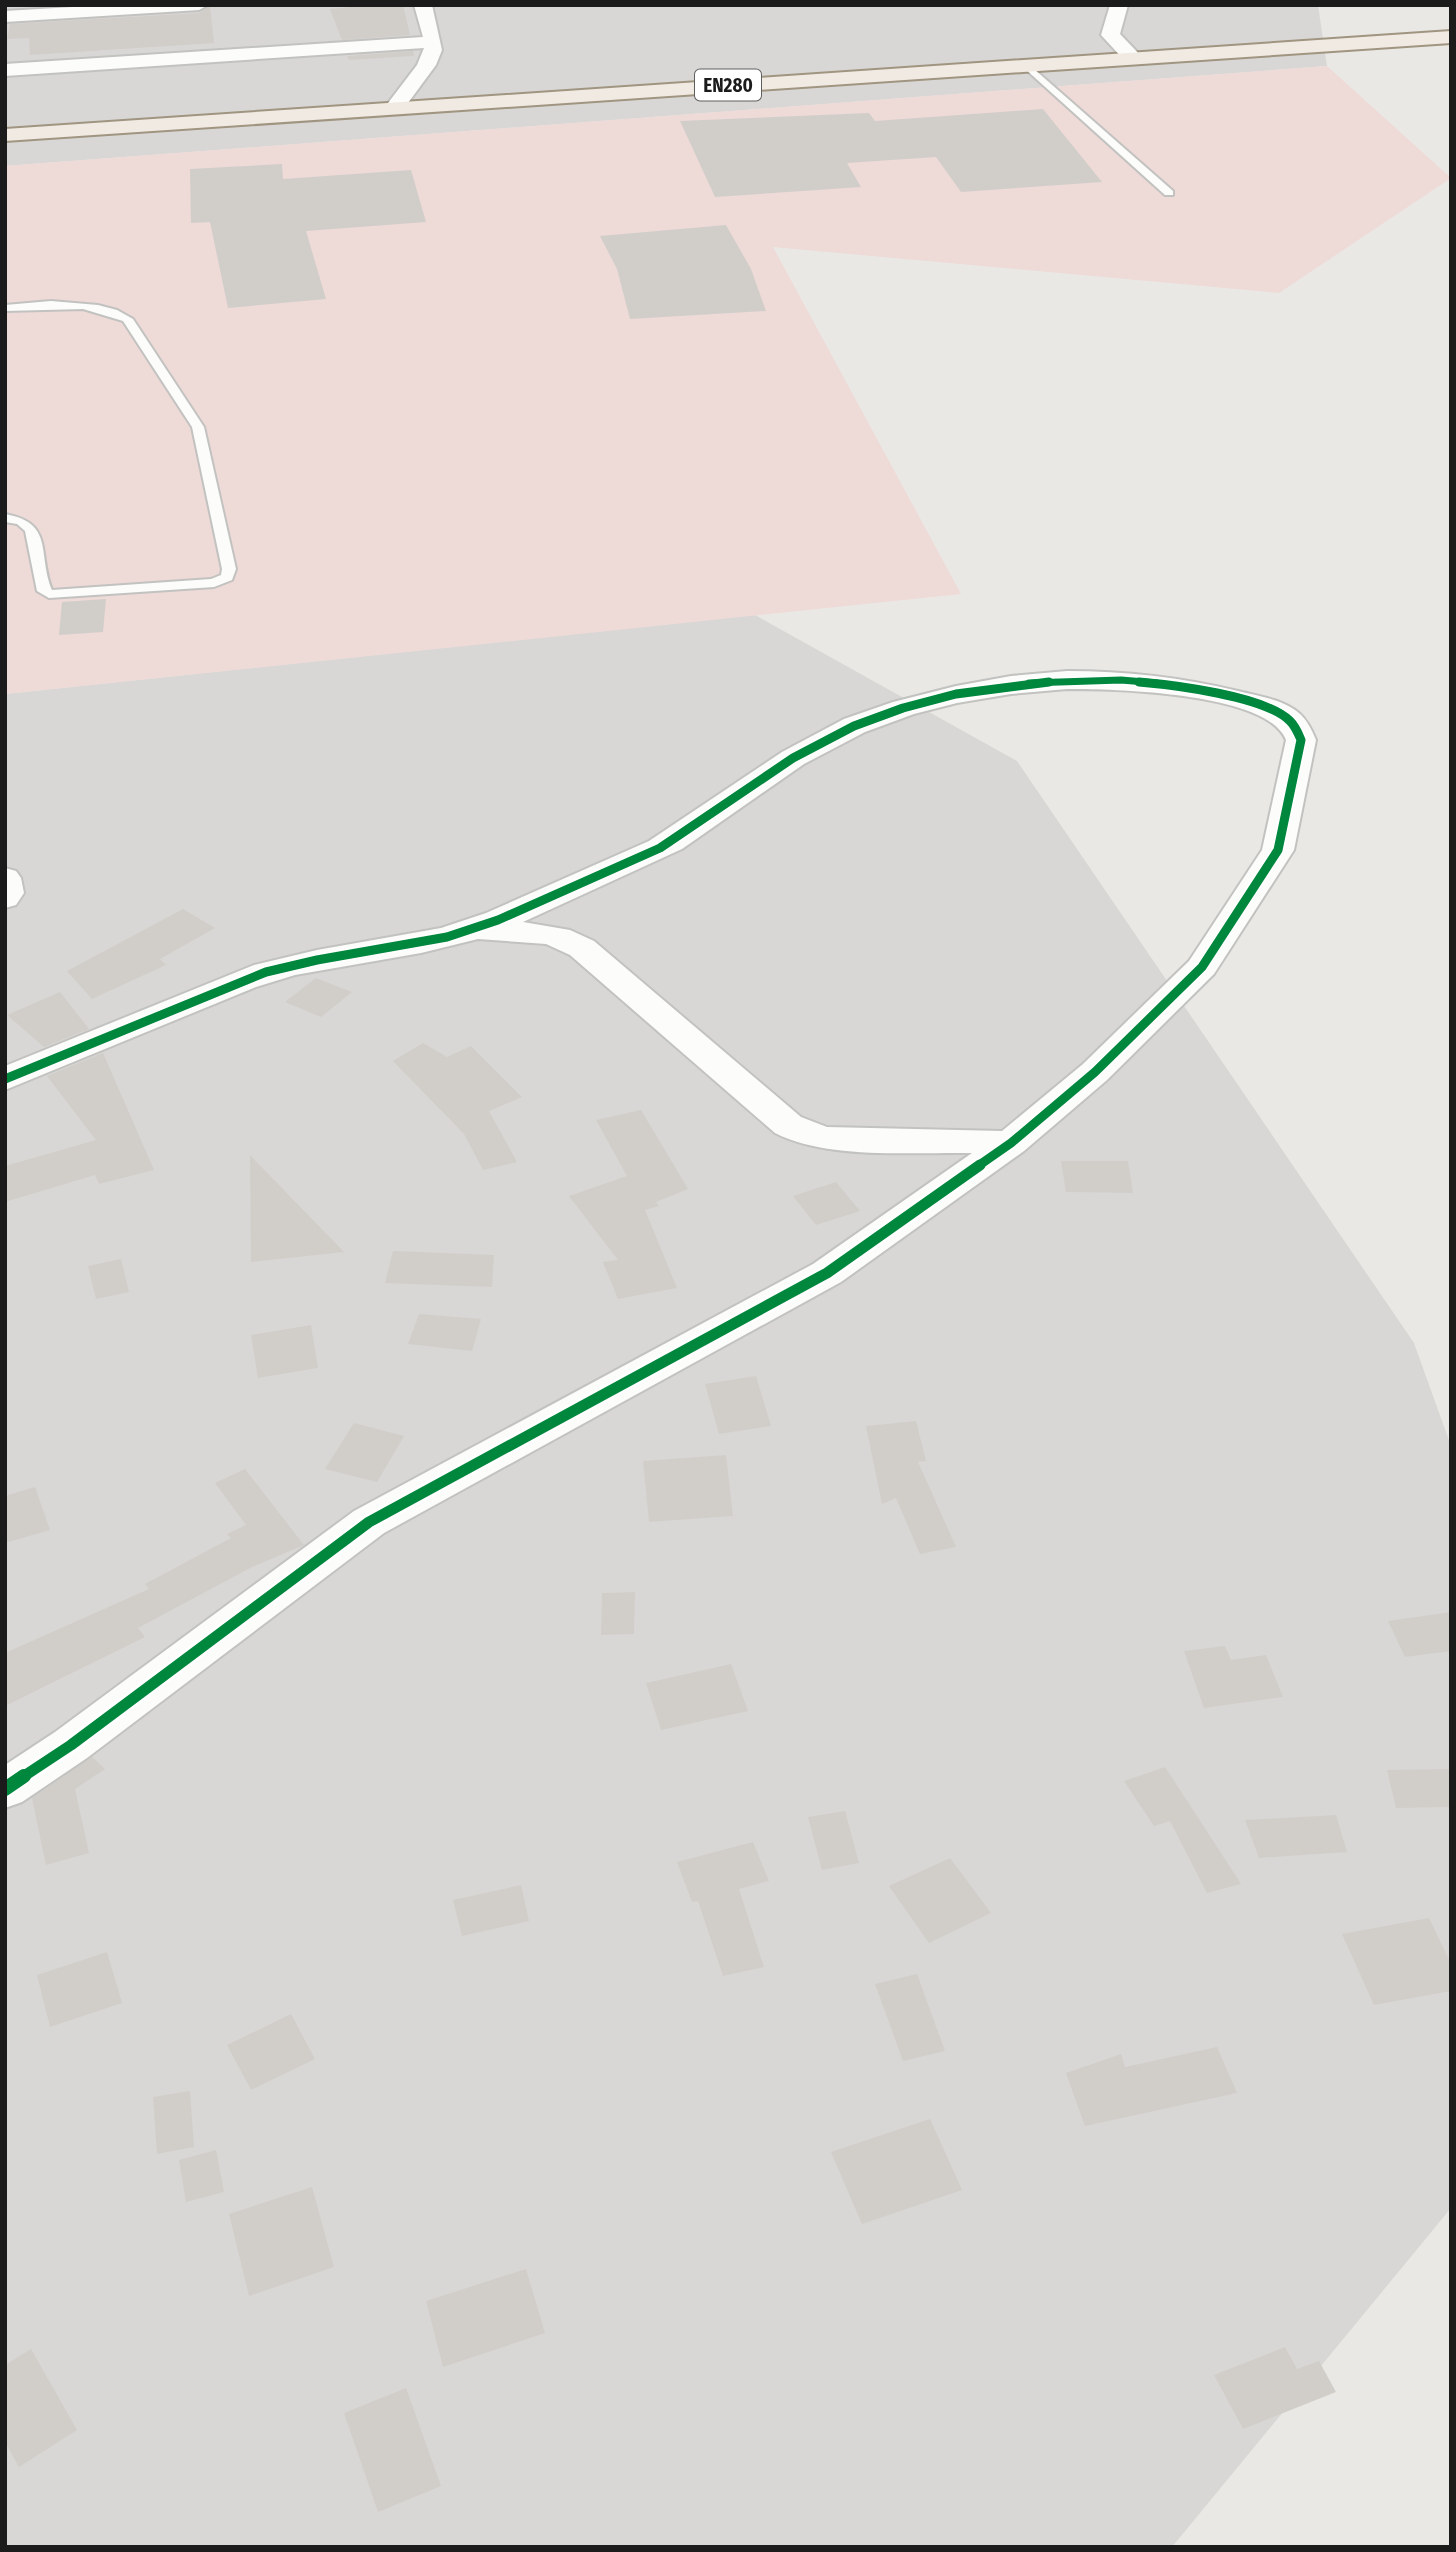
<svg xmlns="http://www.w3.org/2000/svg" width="1456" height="2552" viewBox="0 0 1456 2552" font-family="'Fira Sans Condensed',sans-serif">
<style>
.residential{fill:#d9d7d5}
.commercial{fill:#eedad7}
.building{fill:#d1ceca}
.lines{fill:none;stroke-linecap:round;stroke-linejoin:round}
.lane-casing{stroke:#c2c2c0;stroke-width:4}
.street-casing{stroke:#c2c2c0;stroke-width:4}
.primary-casing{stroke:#a09580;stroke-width:4}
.lane{fill:#fcfcfb;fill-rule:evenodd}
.street{fill:#fcfcfb;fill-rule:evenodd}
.primary{fill:#f0eae2;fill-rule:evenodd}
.cycleway-far3-casing{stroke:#fff;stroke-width:10}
.cycleway-far2-casing{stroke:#fff;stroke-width:12}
.cycleway-far1-casing{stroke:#fff;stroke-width:16}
.cycleway-casing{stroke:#fff;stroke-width:18}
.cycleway-far3{stroke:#00873e;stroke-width:7}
.cycleway-far2{stroke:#00873e;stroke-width:9}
.cycleway-far1{stroke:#00873e;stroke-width:11}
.cycleway{stroke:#00873e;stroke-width:14}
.labels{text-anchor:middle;stroke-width:6;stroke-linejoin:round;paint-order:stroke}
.shield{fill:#fff;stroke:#5f5f5f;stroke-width:2}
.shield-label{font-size:19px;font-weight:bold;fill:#1b1b1b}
</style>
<rect width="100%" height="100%" fill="#eae8e4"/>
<g class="residential">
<path d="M5,5H1318L1327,66L5,166Z"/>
<path d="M755,615L1017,761L1414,1343L1451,1446V2208L1172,2547H5V694Z"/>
</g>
<path class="commercial" d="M1327,66L1451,178L1279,293L773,247L961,594L5,694V166Z"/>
<g class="building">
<path d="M370,5H403L410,35L342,40L330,9Z"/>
<path d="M210,6L214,43L30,55L29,38L7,39L10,24L199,13Z"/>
<path d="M413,51L414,56L349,60L347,56Z"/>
<path d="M1043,109L1102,182L961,192L936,157L847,163L861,187L715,197L680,121L869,113L875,121Z"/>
<path d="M282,164L283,179L411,170L426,222L306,231L326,299L228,308L210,222L191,223L190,169Z"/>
<path d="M726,225L751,269L766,311L630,319L617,269L600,236Z"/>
<path d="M106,599L103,632L59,635L62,602Z"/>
<path d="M183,909L215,928L160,959L166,965L92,999L67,971Z"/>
<path d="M316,978L352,992L321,1017L285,1002Z"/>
<path d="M60,992L89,1029L44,1047L7,1015Z"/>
<path d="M423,1043L447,1057L471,1046L522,1097L489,1111L517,1162L483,1170L464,1134L393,1061Z"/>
<path d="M103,1053L154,1170L99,1184L95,1175L5,1202V1166L96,1140L47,1076Z"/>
<path d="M641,1110L688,1189L656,1202L659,1206L645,1210L677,1288L618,1299L603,1262L618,1260L569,1196L627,1176L596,1120Z"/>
<path d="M250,1155L344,1252L251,1262Z"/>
<path d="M1061,1161H1128L1133,1193L1066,1192Z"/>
<path d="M836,1182L860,1211L816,1225L793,1196Z"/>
<path d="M393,1251L494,1255L492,1287L385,1283Z"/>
<path d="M121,1259L129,1292L96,1299L88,1266Z"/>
<path d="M419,1314L481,1319L472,1351L408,1344Z"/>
<path d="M311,1325L318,1368L258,1378L251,1335Z"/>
<path d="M756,1376L771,1426L719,1434L705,1384Z"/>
<path d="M916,1421L926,1461L918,1462L956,1547L920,1554L896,1498L882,1504L866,1426Z"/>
<path d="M354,1423L404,1436L377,1482L325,1469Z"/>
<path d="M726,1455L733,1516L649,1522L643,1461Z"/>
<path d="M245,1469L304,1545L252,1567L138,1628L145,1637L5,1706V1653L149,1589L145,1584L231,1538L227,1534L246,1525L215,1483Z"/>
<path d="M35,1487L50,1530L5,1543V1496Z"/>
<path d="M635,1592L634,1634L601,1635L602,1593Z"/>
<path d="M1451,1612V1651L1405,1657L1388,1621Z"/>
<path d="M1225,1646L1231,1660L1266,1655L1283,1697L1204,1708L1184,1651Z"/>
<path d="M731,1664L748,1711L661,1730L646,1683Z"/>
<path d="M92,1757L105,1769L75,1789L89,1853L46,1865L32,1798Z"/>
<path d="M1165,1767L1182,1793L1241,1884L1207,1893L1170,1821L1154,1826L1124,1781Z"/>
<path d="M1451,1769V1807L1396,1808L1387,1770Z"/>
<path d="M845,1811L859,1863L822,1870L808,1817Z"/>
<path d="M1336,1815L1347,1852L1259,1858L1245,1820Z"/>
<path d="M753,1842L769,1881L739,1889L764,1967L723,1976L698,1901L692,1902L677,1862Z"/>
<path d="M950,1858L991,1913L929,1943L889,1886Z"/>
<path d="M521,1885L529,1921L462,1936L453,1900Z"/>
<path d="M1429,1918L1451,1964V1991L1374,2005L1342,1934Z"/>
<path d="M107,1952L122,2003L50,2027L37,1975Z"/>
<path d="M917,1974L945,2051L903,2061L875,1984Z"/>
<path d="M291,2014L315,2059L251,2090L227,2045Z"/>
<path d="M1217,2047L1237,2093L1085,2126L1066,2073L1121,2054L1125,2067Z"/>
<path d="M190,2091L194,2147L157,2154L153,2097Z"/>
<path d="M930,2119L962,2190L862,2224L831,2152Z"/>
<path d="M216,2150L224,2192L186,2202L179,2160Z"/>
<path d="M312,2187L334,2267L249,2296L229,2214Z"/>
<path d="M526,2269L545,2333L443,2367L426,2301Z"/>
<path d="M1285,2347L1297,2369L1319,2361L1336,2392L1243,2429L1214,2375Z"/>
<path d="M31,2349L77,2430L19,2467L5,2442V2365Z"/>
<path d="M406,2388L441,2486L378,2512L344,2413Z"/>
</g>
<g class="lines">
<defs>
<g id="lane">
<path d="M1026,62L1173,191V195H1165L1023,67L1021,65Z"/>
<path d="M51,301L98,305L117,310L133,319L204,427L236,569L232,580L214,587L49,598L37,591L25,531L17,524L5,522V514C55,523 37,553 52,590L211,579L221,575L222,569L192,427L123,321L83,309L5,311V305Z"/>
</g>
<g id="street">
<path d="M106,5H208L199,10L5,22V11Z"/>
<path d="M414,5H432L442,50L436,65L402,111H388L385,107L417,65L424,48L5,76V64L423,37Z"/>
<path d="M1110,5H1128L1120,34L1143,58L1140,62H1126L1101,35Z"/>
<path d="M1067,671C1126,671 1180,677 1238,691C1258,696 1282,699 1299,713C1307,720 1312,730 1316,740L1294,850L1214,974L1107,1080L1024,1151L841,1282L384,1533L87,1758L22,1802L5,1808V1765L55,1732L354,1511L813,1264L972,1153C912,1152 828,1160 775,1133L570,955L546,944L478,939L421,953L295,975L256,987L5,1090V1066L254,965L317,950L441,928L486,913L649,841L782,752L844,719L893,702L956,686L1011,676ZM1067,689C1113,689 1267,692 1286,740L1262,850L1189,961L1083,1064L1002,1131L827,1127L801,1117L594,941L570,930L523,922L682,849L804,764L865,732L914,714L957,703L1011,694Z"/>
<path d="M5,868L16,871L21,878L24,893L16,905L5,908Z"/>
</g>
<path id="primary" d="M1451,31V43L5,141V129Z"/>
</defs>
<use href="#lane" class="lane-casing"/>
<use href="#street" class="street-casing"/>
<use href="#primary" class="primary-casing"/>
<use href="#lane" class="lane"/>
<use href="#street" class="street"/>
<use href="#primary" class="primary"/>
<defs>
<path id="cycleway-far3" d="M1029,683L1121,680L1157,683"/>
<g id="cycleway-far2">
<path d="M5,1079L266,972L317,960L447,937L498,920L660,848L793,758L854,726L903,708L956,694L1049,682"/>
<path d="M978,1166L1011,1143L1095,1072L1202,967L1278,850L1301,740C1298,733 1296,727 1290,721C1265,696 1174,685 1139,682"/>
</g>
<path id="cycleway-far1" d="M21,1778L71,1745L369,1522L827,1273L980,1165"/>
<path id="cycleway" d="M5,1789L24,1776"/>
</defs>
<use href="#cycleway-far3" class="cycleway-far3-casing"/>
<use href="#cycleway-far2" class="cycleway-far2-casing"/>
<use href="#cycleway-far1" class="cycleway-far1-casing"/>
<use href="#cycleway" class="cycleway-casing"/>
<use href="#cycleway-far3" class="cycleway-far3"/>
<use href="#cycleway-far2" class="cycleway-far2"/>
<use href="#cycleway-far1" class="cycleway-far1"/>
<use href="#cycleway" class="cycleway"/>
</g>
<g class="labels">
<rect class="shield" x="695" y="69.5" width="66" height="31" rx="5"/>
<g class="shield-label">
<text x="728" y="92">EN280</text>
</g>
</g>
<rect width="1456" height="2552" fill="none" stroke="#1b1b1b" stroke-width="14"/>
</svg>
